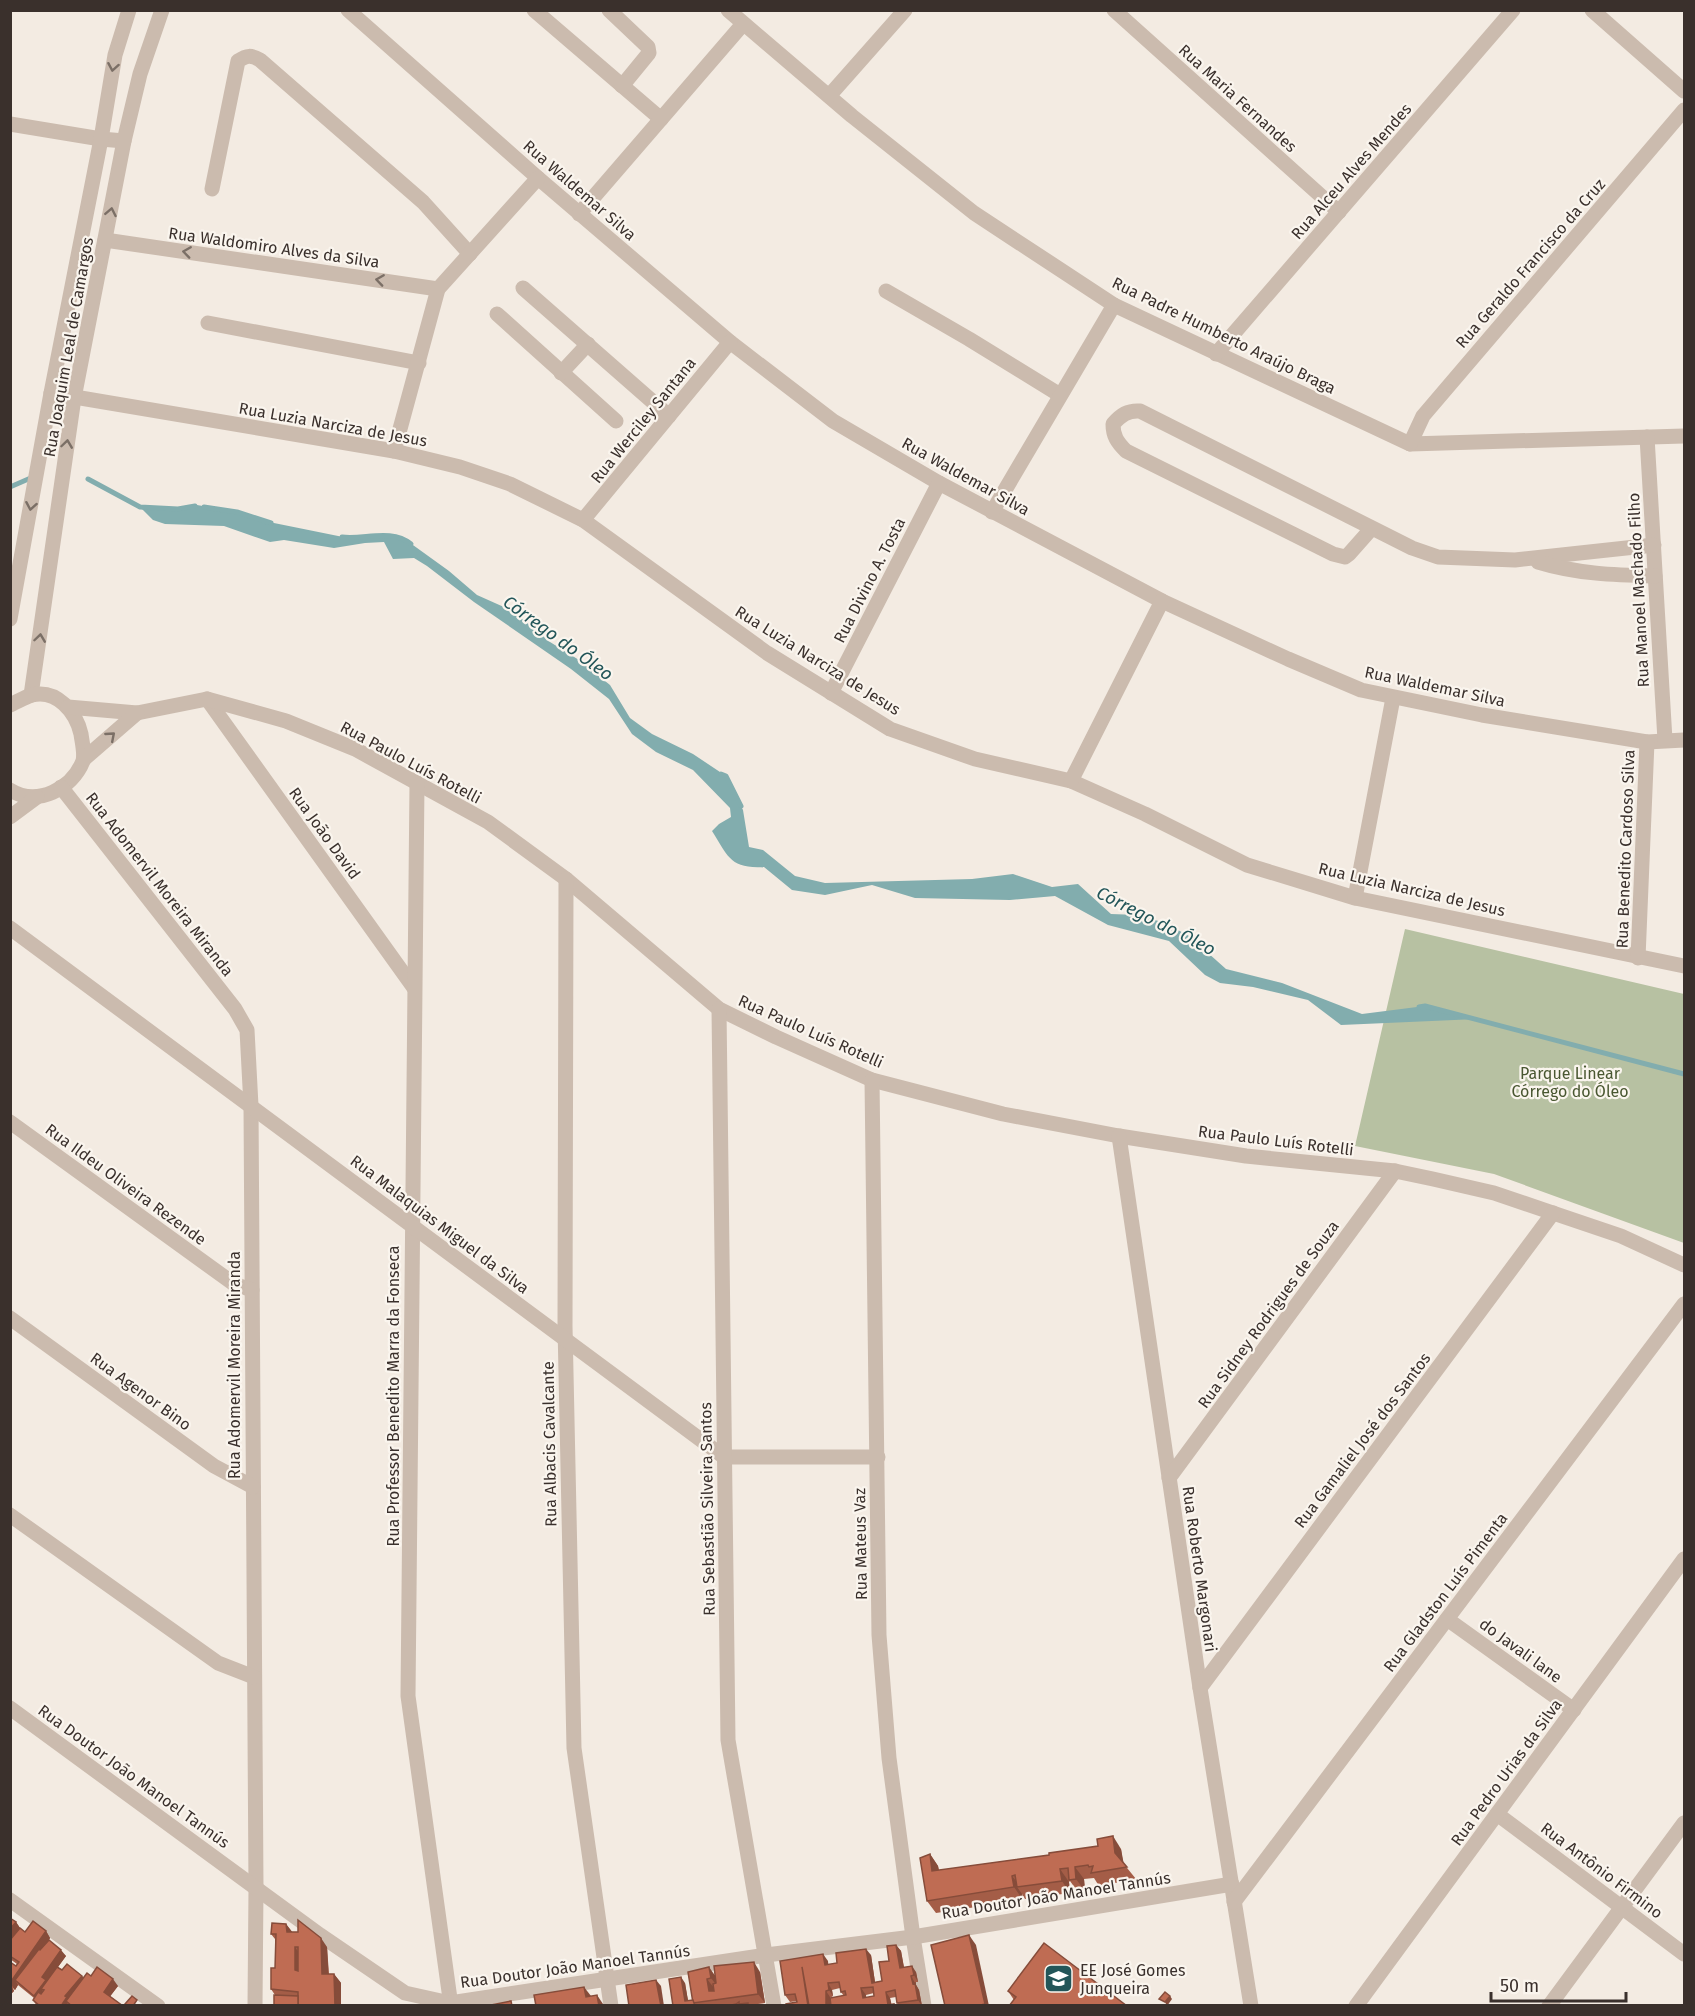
<svg xmlns="http://www.w3.org/2000/svg" width="1695" height="2016" viewBox="0 0 1695 2016" font-family="'Fira Sans',sans-serif">
<style>
.green{fill:#b7c1a2}
.water{fill:#82adae}
.lines{fill:none;stroke-linecap:round;stroke-linejoin:round}
.stream{stroke:#82adae;stroke-width:5}
.minor{stroke:#cbbbae;stroke-width:15}
.wall{fill:#a45d47;fill-rule:evenodd}
.shaded-wall{fill:#864c3a}
.building{fill:#bf6c53;stroke:#864c3a;stroke-width:1.5;fill-rule:evenodd}
.oneway{stroke:#7b6f66}
.labels{text-anchor:middle;stroke-width:4.5;stroke-linejoin:round;paint-order:stroke}
.street-label{font-size:16px;fill:#3a302c;stroke:#faf5ee}
.park-label{font-size:16px;fill:#495731;stroke:#faf5ee}
.poi-label{font-size:16px;fill:#3a302c;stroke:#faf5ee;text-anchor:start}
.water-label{font-size:18px;font-style:italic;fill:#235659;stroke:#faf5ee}
</style>
<rect width="100%" height="100%" fill="#f3ebe2"/>
<path class="green" d="M1405,929L1684,994V1243L1494,1174L1355,1146Z"/>
<path class="water" d="M197,505L237,512L269,522L348,538L374,534L406,540L449,571L477,595L513,611L550,642L579,660L610,685L630,718L652,734L693,754L726,776L743,810L749,847L763,850L795,876L825,883L972,879L1013,874L1052,887L1078,884L1111,914L1138,915L1165,923L1189,936L1226,969L1282,983L1362,1014L1425,1006L1477,1019L1341,1025L1308,1000L1253,987L1220,983L1205,975L1169,941L1108,925L1055,896L1010,900L915,898L872,885L825,895L792,890L764,867C730,869 728,856 712,831L719,824L731,817L730,808L693,770L656,752L632,734L609,699L571,669L474,602L427,566L414,558L393,559L384,542L365,543L334,548L284,540L270,542L224,526L165,524L153,520L140,507L178,509Z"/>
<g class="lines">
<g class="stream">
<path d="M88,479L140,507L178,509L195,506"/>
<path d="M10,487L33,477"/>
<path d="M204,507L237,512L271,523"/>
<path d="M342,537C364,540 391,528 411,544"/>
<path d="M721,774L726,776L741,806"/>
<path d="M1419,1007L1425,1006L1684,1074"/>
</g>
<g class="minor">
<path d="M348,10L538,178L730,342L833,421L939,483L1162,601L1288,659L1361,690L1482,715L1647,742L1684,740"/>
<path d="M534,10L661,119"/>
<path d="M609,10L648,47L649,53L622,86"/>
<path d="M728,10L852,116L974,213L1114,305L1410,444L1684,436"/>
<path d="M1114,10L1339,212"/>
<path d="M1592,10L1684,91"/>
<path d="M829,96L905,10"/>
<path d="M10,124L101,139L124,141"/>
<path d="M212,189L238,61C247,55 251,55 260,60L423,202L470,254"/>
<path d="M579,214L743,24"/>
<path d="M105,240L438,289"/>
<path d="M523,288L669,416"/>
<path d="M886,291L969,339L1060,395"/>
<path d="M497,314L616,421"/>
<path d="M208,323L419,363"/>
<path d="M1216,354L1513,10"/>
<path d="M561,373L588,344"/>
<path d="M51,393L394,451L460,467L510,484L583,520L767,653L890,729L975,759L1071,781L1145,814L1247,865L1355,898L1684,966"/>
<path d="M1647,437L1665,740"/>
<path d="M1410,444L1423,416L1684,110"/>
<path d="M394,451L438,289L538,178"/>
<path d="M992,512L1114,305"/>
<path d="M583,520L730,342"/>
<path d="M1372,528L1349,554L1345,557L1333,554L1126,451C1117,442 1113,436 1113,424C1121,415 1128,410 1140,411L1412,548L1438,557L1515,560L1654,545"/>
<path d="M1538,562C1577,574 1615,575 1655,576"/>
<path d="M10,619L51,393L101,139L115,55L129,10"/>
<path d="M831,693L939,483"/>
<path d="M31,695L74,398L124,141L140,74L162,10"/>
<path d="M207,699L414,988"/>
<path d="M10,705C17,702 25,697 32,695C57,689 76,712 81,734C82,742 85,753 83,761C72,789 37,807 10,790"/>
<path d="M68,707L137,713L207,699L286,721L355,749L488,822L566,879L719,1009L776,1037L872,1080L1003,1114L1119,1136L1246,1156L1395,1171L1433,1179L1494,1193L1553,1213L1621,1236L1684,1265"/>
<path d="M84,759L137,713"/>
<path d="M1071,781L1162,601"/>
<path d="M417,783L408,1696L451,2006"/>
<path d="M61,787L235,1009L247,1030L251,1106L256,1888L255,2006"/>
<path d="M10,817L37,797"/>
<path d="M566,879L565,1326L574,1748L611,2006"/>
<path d="M1355,898L1393,698"/>
<path d="M10,928L724,1457H878"/>
<path d="M1638,958L1647,742"/>
<path d="M719,1009L728,1740L774,2006"/>
<path d="M872,1080L879,1635L889,1758L913,1937L924,2006"/>
<path d="M10,1122L234,1284L252,1290"/>
<path d="M1119,1136L1200,1688L1251,2006"/>
<path d="M10,1318L214,1466L253,1487"/>
<path d="M1169,1478L1395,1171"/>
<path d="M10,1515L218,1663L254,1677"/>
<path d="M1447,1619L1574,1710"/>
<path d="M1200,1688L1553,1213"/>
<path d="M10,1708L320,1935L405,1993L450,2003L766,1955L913,1937L1232,1884"/>
<path d="M1497,1814L1684,1954"/>
<path d="M10,1900L158,2006"/>
<path d="M1234,1902L1684,1304"/>
<path d="M1356,2006L1684,1559"/>
<path d="M1549,2006L1684,1823"/>
</g>
</g>
<g class="wall">
<path d="M1121,1849L1123,1863L1136,1879L1099,1886L1094,1878L1084,1879L1085,1891L1078,1892L1070,1881L1069,1882L1070,1893L1025,1899L1022,1894L1023,1900L936,1913L927,1901L930,1854L938,1866L939,1870Z"/>
<path d="M10,1918L16,1922L20,1928L25,1932L46,1931L50,1938L48,1942L66,1956L58,1967L62,1970L82,1976L83,1978L91,1976L118,1986L110,1996L123,2006H37L33,2000L34,1998L18,1985L15,1990L13,1988L14,1991L10,1995V1962L16,1966L17,1964L10,1959Z"/>
<path d="M286,1924L292,1932L327,1947L329,1974H334L341,1983V2006L275,1995L271,1989L275,1968V1939L271,1934Z"/>
<path d="M896,1945L901,1951L904,1967L916,1972L918,1982H916V1985L919,1990L922,2006H899L897,2003L896,1997L890,1998L891,2004H894L895,2006H831L830,1998V2006H786L797,2002V2001L790,2002L785,1995L828,1961V1965L871,1955L875,1982L882,1981ZM840,1988L841,1992L844,1996L830,1998L833,1996L832,1990ZM874,1993V1996L866,1998V1995Z"/>
<path d="M688,1972L715,1975L760,1972L765,2003L750,2005L673,2006L685,1983L688,2001L693,2000Z"/>
<path d="M1008,1991L1127,2006L1014,2000Z"/>
</g>
<g class="shaded-wall">
<path d="M1113,1836L1121,1849L1124,1865L1115,1853Z"/>
<path d="M930,1854L938,1866L941,1884L932,1871Z"/>
<path d="M1075,1867L1084,1879L1085,1891L1076,1879Z"/>
<path d="M1060,1869L1069,1882L1070,1893L1062,1881Z"/>
<path d="M1012,1876L1020,1886L1017,1887L1022,1894L1023,1900L1014,1887Z"/>
<path d="M16,1922L20,1928L10,1941V1929Z"/>
<path d="M286,1924L293,1933L287,1932Z"/>
<path d="M46,1931L50,1938L19,1984L15,1980L18,1985L15,1990L10,1983Z"/>
<path d="M969,1935L976,1945L989,2006H986L985,2004Z"/>
<path d="M321,1938L327,1947L329,1983L322,1974Z"/>
<path d="M896,1945L901,1951L905,1974L900,1968Z"/>
<path d="M295,1947L301,1956V1980L295,1970Z"/>
<path d="M866,1949L871,1955L876,1989L872,1983Z"/>
<path d="M61,1950L66,1956L47,1982L44,1990L41,1989L45,1994L38,2002L34,1996L42,1977Z"/>
<path d="M823,1954L828,1961L829,1972L825,1965Z"/>
<path d="M754,1962L760,1972L765,2003L758,1994Z"/>
<path d="M912,1966L916,1972L918,1982L914,1975Z"/>
<path d="M709,1967L716,1977L718,1987L711,1978Z"/>
<path d="M334,1974L341,1983V2006H335Z"/>
<path d="M82,1976L87,1983L66,2001L69,2006H61L65,1996Z"/>
<path d="M911,1976L919,1990L922,2006L918,2000Z"/>
<path d="M681,1977L685,1983L689,2006L685,2001Z"/>
<path d="M113,1979L118,1986L109,1998L104,1992Z"/>
<path d="M707,1979L714,1988L716,2001L709,1991Z"/>
<path d="M656,1980L661,1986L664,2006H661Z"/>
<path d="M828,1983L832,1990L833,1996L829,1990Z"/>
<path d="M10,1985L14,1991L10,1995Z"/>
<path d="M584,1987L591,1996L586,1997Z"/>
<path d="M861,1988L866,1995L867,2005L863,1998Z"/>
<path d="M826,1991L830,1997V2006H826Z"/>
<path d="M886,1992L890,1998L892,2006L888,2005Z"/>
<path d="M597,1995L603,2004V2006H599Z"/>
<path d="M1170,1996L1172,1999L1167,2006L1165,2002Z"/>
</g>
<g class="building">
<path d="M1113,1836L1115,1853L1127,1867L1091,1873L1093,1866L1089,1867L1088,1865L1075,1867L1076,1879L1069,1880L1068,1868L1060,1869L1062,1881L1017,1887L1015,1875L1012,1876L1014,1887L927,1901L920,1858L930,1854L932,1871L1049,1855V1853L1098,1846L1097,1839Z"/>
<path d="M10,1918L16,1922L10,1929Z"/>
<path d="M298,1920L321,1938L322,1974H334L335,2006H298V1992L271,1989V1968H275L276,1934H271L272,1923L286,1924L287,1932H298ZM295,1947H298V1971L295,1970Z"/>
<path d="M33,1921L46,1931L10,1983V1962L16,1966L19,1962L10,1956V1940L20,1928L25,1932Z"/>
<path d="M969,1935L985,2004L976,2006H945L931,1945Z"/>
<path d="M49,1940L61,1950L42,1977L46,1980L34,1996L15,1980L39,1949L40,1950Z"/>
<path d="M1044,1943L1127,2006H1009L1016,1997L1008,1991Z"/>
<path d="M896,1945L900,1968L912,1966L914,1975L911,1976L913,1984L915,1983L918,2000L897,2003L895,1990L886,1992L888,2005L894,2004V2006H831L830,1998L846,1995L845,1991L841,1992L839,1982L828,1983L829,1990L826,1991V2006H809L802,1967L808,2006H786V2004L797,2002L795,1994L785,1995L780,1961L823,1954L825,1965L837,1963L836,1953L866,1949L872,1983L882,1981L879,1962L889,1961L887,1946ZM873,1987L874,1996L863,1998L861,1988Z"/>
<path d="M754,1962L758,1994L693,2003L688,1972L709,1967L711,1978L707,1979L709,1991H714L713,1984L716,1983L714,1966Z"/>
<path d="M67,1964L82,1976L65,1996L67,1997L61,2006H40L33,2000L38,1992L41,1994L44,1990L41,1989L57,1967L62,1970Z"/>
<path d="M97,1967L113,1979L104,1992L123,2006H72L66,2001L87,1973L91,1976Z"/>
<path d="M681,1977L685,2001L693,2000L695,2006H673L669,1979Z"/>
<path d="M656,1980L661,2006H629L626,1985Z"/>
<path d="M584,1987L586,1997L597,1995L599,2006H536L534,1995Z"/>
<path d="M1165,1992L1170,1996L1165,2002L1159,1999Z"/>
<path d="M274,1995L298,1996V2006H274Z"/>
<path d="M132,1996L137,2000L133,2006H127L125,2004Z"/>
<path d="M511,2001L512,2006H486Z"/>
<path d="M739,2002V2004L748,2003V2006H727L736,2004Z"/>
</g>
<defs><path id="oneway-chevron" d="M-2-3.5L2.5 0L-2 3.5" fill="none" stroke-width="1.6" stroke-linecap="round" stroke-linejoin="round" transform="scale(1.5)"/></defs>
<g class="oneway">
<use href="#oneway-chevron" transform="translate(113 67) rotate(100)"/>
<use href="#oneway-chevron" transform="translate(111 212) rotate(-79)"/>
<use href="#oneway-chevron" transform="translate(187 252) rotate(-172)"/>
<use href="#oneway-chevron" transform="translate(380 280) rotate(-172)"/>
<use href="#oneway-chevron" transform="translate(67 444) rotate(-82)"/>
<use href="#oneway-chevron" transform="translate(31 506) rotate(100)"/>
<use href="#oneway-chevron" transform="translate(40 638) rotate(-82)"/>
<use href="#oneway-chevron" transform="translate(111 736) rotate(-41)"/>
</g>
<defs>
<symbol id="school-square" viewBox="-11 -11 22 22"><rect x="-9" y="-9" width="18" height="18" rx="4" fill="#235659" stroke="#faf5ee"/><path d="M0-5L7-2L0 1L-7-2ZM-4 1L0 2.5L4 1V4Q0 6-4 4Z" fill="#fff"/></symbol>
</defs>
<g fill-rule="evenodd">
<use href="#school-square" x="1042" y="1962" width="33" height="33"/>
</g>
<g class="labels">
<g class="street-label">
<text transform="translate(1238 98) rotate(42)" y="6">Rua Maria Fernandes</text>
<text transform="translate(1351 171) rotate(-49)" y="6">Rua Alceu Alves Mendes</text>
<text transform="translate(580 190) rotate(41)" y="6">Rua Waldemar Silva</text>
<text transform="translate(274 247) rotate(8)" y="6">Rua Waldomiro Alves da Silva</text>
<text transform="translate(1530 263) rotate(-49)" y="6">Rua Geraldo Francisco da Cruz</text>
<text transform="translate(1224 335) rotate(26)" y="6">Rua Padre Humberto Araújo Braga</text>
<text transform="translate(68 347) rotate(-80)" y="6">Rua Joaquim Leal de Camargos</text>
<text transform="translate(643 420) rotate(-51)" y="6">Rua Werciley Santana</text>
<text transform="translate(333 424) rotate(10)" y="6">Rua Luzia Narciza de Jesus</text>
<text transform="translate(966 476) rotate(29)" y="6">Rua Waldemar Silva</text>
<text transform="translate(869 580) rotate(-63)" y="6">Rua Divino A. Tosta</text>
<text transform="translate(1638 590) rotate(-93)" y="6">Rua Manoel Machado Filho</text>
<text transform="translate(818 660) rotate(32)" y="6">Rua Luzia Narciza de Jesus</text>
<text transform="translate(1435 686) rotate(12)" y="6">Rua Waldemar Silva</text>
<text transform="translate(411 762) rotate(28)" y="6">Rua Paulo Luís Rotelli</text>
<text transform="translate(325 833) rotate(54)" y="6">Rua João David</text>
<text transform="translate(1625 849) rotate(-88)" y="6">Rua Benedito Cardoso Silva</text>
<text transform="translate(160 884) rotate(52)" y="6">Rua Adomervil Moreira Miranda</text>
<text transform="translate(1412 889) rotate(13)" y="6">Rua Luzia Narciza de Jesus</text>
<text transform="translate(811 1031) rotate(24)" y="6">Rua Paulo Luís Rotelli</text>
<text transform="translate(1276 1140) rotate(7)" y="6">Rua Paulo Luís Rotelli</text>
<text transform="translate(126 1184) rotate(36)" y="6">Rua Ildeu Oliveira Rezende</text>
<text transform="translate(440 1224) rotate(37)" y="6">Rua Malaquias Miguel da Silva</text>
<text transform="translate(1268 1314) rotate(-54)" y="6">Rua Sidney Rodrigues de Souza</text>
<text transform="translate(234 1365) rotate(-90)" y="6">Rua Adomervil Moreira Miranda</text>
<text transform="translate(141 1391) rotate(36)" y="6">Rua Agenor Bino</text>
<text transform="translate(393 1396) rotate(-90)" y="6">Rua Professor Benedito Marra da Fonseca</text>
<text transform="translate(1362 1440) rotate(-53)" y="6">Rua Gamaliel José dos Santos</text>
<text transform="translate(549 1444) rotate(-91)" y="6">Rua Albacis Cavalcante</text>
<text transform="translate(707 1509) rotate(-91)" y="6">Rua Sebastião Silveira Santos</text>
<text transform="translate(860 1544) rotate(-91)" y="6">Rua Mateus Vaz</text>
<text transform="translate(1200 1569) rotate(82)" y="6">Rua Roberto Margonari</text>
<text transform="translate(1445 1592) rotate(-53)" y="6">Rua Gladston Luís Pimenta</text>
<text transform="translate(1521 1650) rotate(36)" y="6">do Javali lane</text>
<text transform="translate(1506 1772) rotate(-54)" y="6">Rua Pedro Urias da Silva</text>
<text transform="translate(134 1776) rotate(36)" y="6">Rua Doutor João Manoel Tannús</text>
<text transform="translate(1602 1870) rotate(37)" y="6">Rua Antônio Firmino</text>
<text transform="translate(1056 1895) rotate(-9)" y="6">Rua Doutor João Manoel Tannús</text>
<text transform="translate(575 1966) rotate(-8)" y="6">Rua Doutor João Manoel Tannús</text>
</g>
<g class="park-label">
<text x="1570" y="1079">Parque Linear<tspan x="1570" dy="18">Córrego do Óleo</tspan></text>
</g>
<g class="poi-label">
<text x="1080" y="1976">EE José Gomes<tspan x="1080" dy="18">Junqueira</tspan></text>
</g>
<g class="water-label">
<text transform="translate(558 638) rotate(36)" y="6">Córrego do Óleo</text>
<text transform="translate(1156 921) rotate(27)" y="6">Córrego do Óleo</text>
</g>
</g>
<rect width="1695" height="2016" fill="none" stroke="#3a302c" stroke-width="24"/>
<path d="M1491 1992v9h135v-9" fill="none" stroke="#3a302c" stroke-width="3"/>
<text x="1500" y="1992" font-size="18" fill="#3a302c" stroke="#faf5ee" stroke-width="4.5" paint-order="stroke">50 m</text>
</svg>
